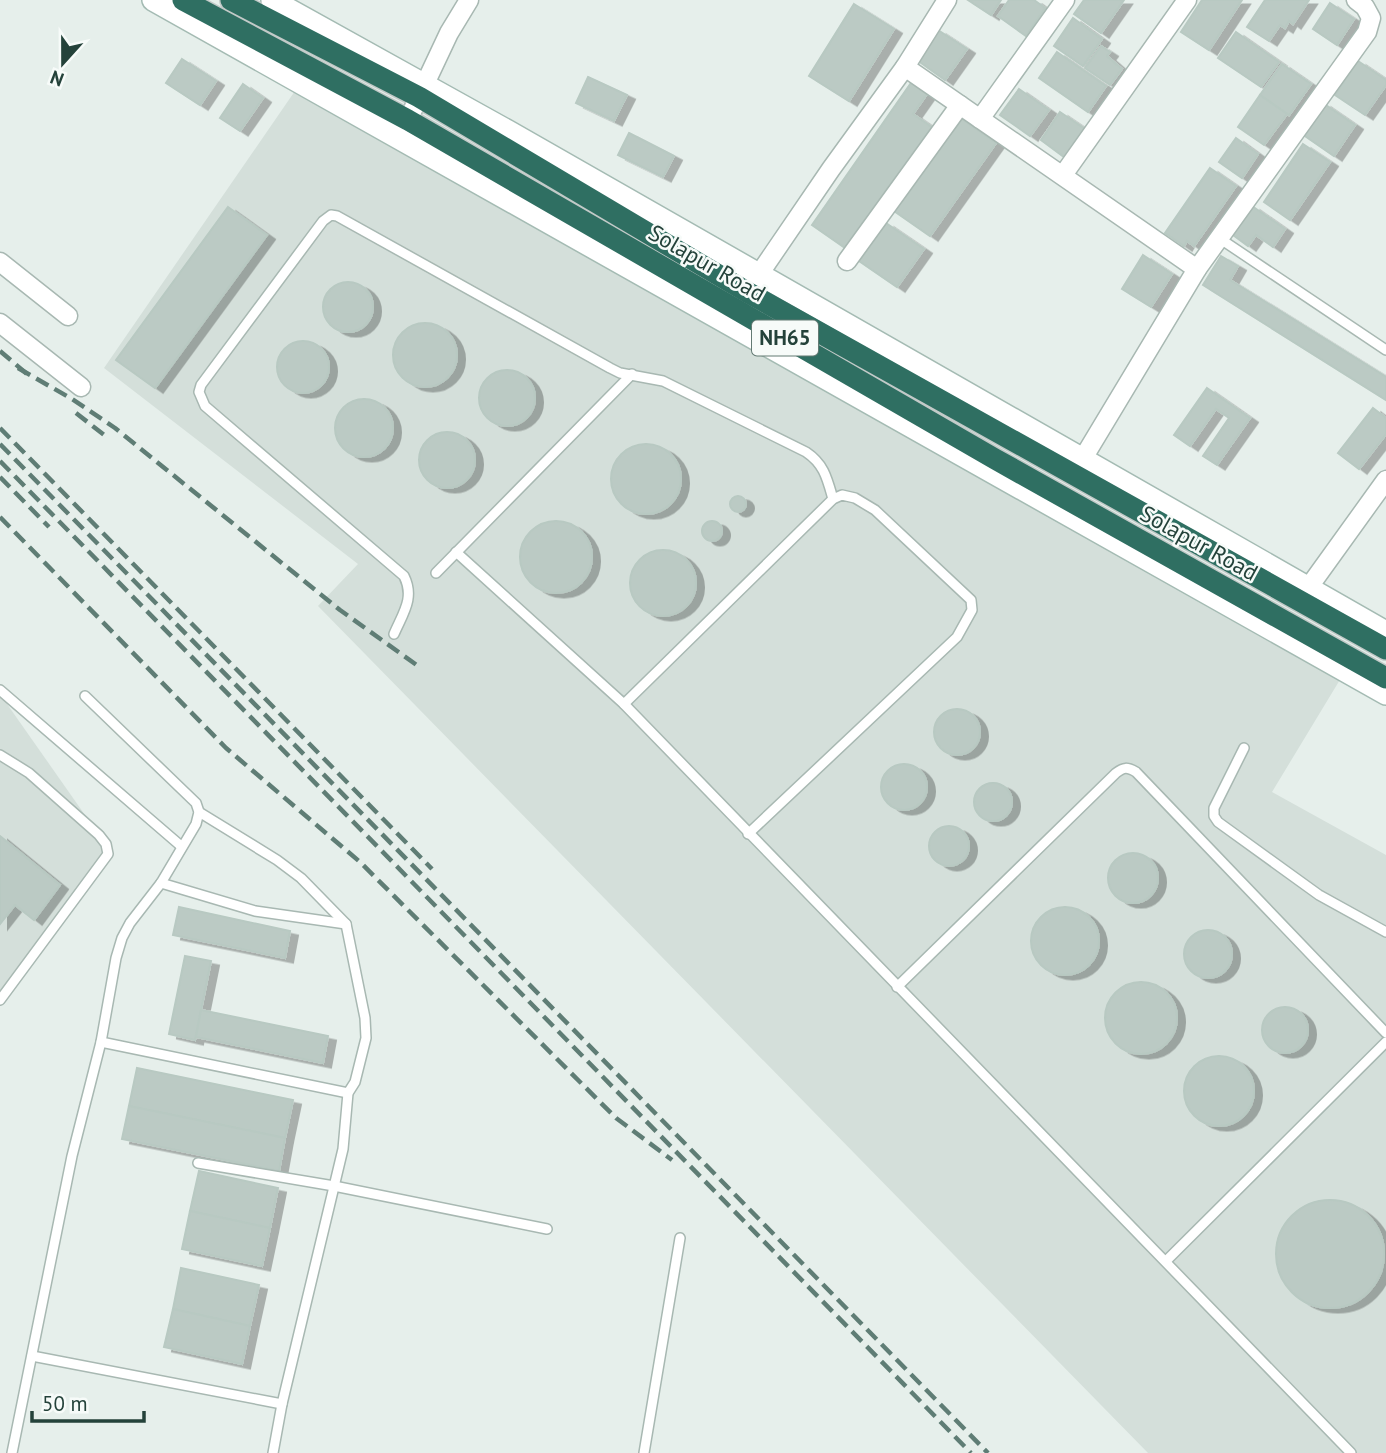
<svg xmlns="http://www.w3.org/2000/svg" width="1386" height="1453" viewBox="0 0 1386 1453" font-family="'PT Sans',sans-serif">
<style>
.built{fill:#d4dfda}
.building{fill:#bbcac4;stroke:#b8c9c2;stroke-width:2;filter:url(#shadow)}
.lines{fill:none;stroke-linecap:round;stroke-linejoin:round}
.lane-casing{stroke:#a8b8b2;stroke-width:12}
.street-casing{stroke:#a8b8b2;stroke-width:21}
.secondary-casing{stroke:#a4bbb3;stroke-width:24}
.highway-casing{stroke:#c2cac8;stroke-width:24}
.lane{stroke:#fff;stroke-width:9}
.street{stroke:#fff;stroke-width:18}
.secondary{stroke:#fff;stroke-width:21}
.highway{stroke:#2f6f62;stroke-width:21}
.rail{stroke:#5f7d75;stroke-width:4.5;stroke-dasharray:14 7;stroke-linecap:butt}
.labels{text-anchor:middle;stroke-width:5;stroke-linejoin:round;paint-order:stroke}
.shield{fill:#f7fbf9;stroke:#637a73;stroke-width:2}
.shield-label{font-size:21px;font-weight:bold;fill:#24423a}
.street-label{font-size:23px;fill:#24423a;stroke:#f7fbf9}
</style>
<defs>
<filter id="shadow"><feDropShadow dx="8" dy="4.5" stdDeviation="0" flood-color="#0004"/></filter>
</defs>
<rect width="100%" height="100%" fill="#e6efeb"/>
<g class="built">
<path d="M297,88L1341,678L1272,792L1386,855V1453H1148L318,606L358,564L104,368Z"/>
<path d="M0,694L99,835L108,854L0,998Z"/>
</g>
<g class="building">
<path d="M968,0H1001L991,15Z"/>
<path d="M1009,0H1034L1045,8L1026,36L998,16Z"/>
<path d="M1084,0H1124L1101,33L1074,14Z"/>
<path d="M1202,0H1242L1209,50L1181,32Z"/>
<path d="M1265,0H1309L1293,24L1289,21L1285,28L1280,25L1269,41L1247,27Z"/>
<path d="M1330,3L1354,19L1337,45L1313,29Z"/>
<path d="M854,4L894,29L849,101L809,76Z"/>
<path d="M1073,18L1102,39L1083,66L1054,46Z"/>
<path d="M938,30L967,49L945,80L917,60Z"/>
<path d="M1236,32L1279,62L1261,87L1218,58Z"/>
<path d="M1101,46L1110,52L1107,56L1122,69L1110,85L1085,68Z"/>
<path d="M1057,52L1106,86L1088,112L1039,78Z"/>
<path d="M182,59L216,81L200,105L166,83Z"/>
<path d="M1358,61L1386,80V85L1365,115L1335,95Z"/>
<path d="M1282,64L1311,84L1289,115L1260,95Z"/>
<path d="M588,77L627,95L614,121L576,103Z"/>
<path d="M911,83L927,94L913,114L933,128L848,250L812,225Z"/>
<path d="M243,84L263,98L240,131L220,118Z"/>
<path d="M1019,89L1049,110L1030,136L1000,115Z"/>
<path d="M1260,95L1287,114L1264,145L1238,127Z"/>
<path d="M1323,103L1355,125L1334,156L1302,134Z"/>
<path d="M1060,112L1088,131L1068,160L1041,140Z"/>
<path d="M959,117L996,143L930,236L894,211Z"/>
<path d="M629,133L674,156L663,177L618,155Z"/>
<path d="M1236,138L1258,154L1242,178L1219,162Z"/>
<path d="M1303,144L1330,162L1290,220L1264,202Z"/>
<path d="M1210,168L1236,186L1194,246L1187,241L1184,246L1165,233Z"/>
<path d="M1252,206L1285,229L1273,247L1256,235L1248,246L1233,235Z"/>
<path d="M228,207L267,235L155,388L116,360Z"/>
<path d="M886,223L924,249L897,287L859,261Z"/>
<path d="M1143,255L1172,274L1151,307L1122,289Z"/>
<path d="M1221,256L1238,266L1230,280L1386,377V400L1203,285Z"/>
<circle cx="348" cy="307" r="25"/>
<circle cx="425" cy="355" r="32"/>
<circle cx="303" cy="367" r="26"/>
<circle cx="507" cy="398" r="28"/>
<path d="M1207,388L1250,418L1217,465L1203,456L1229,418L1216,409L1190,446L1174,435Z"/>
<circle cx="364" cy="428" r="29"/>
<path d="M1373,408L1386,418V434L1359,469L1338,453Z"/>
<circle cx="447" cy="460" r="28"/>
<circle cx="646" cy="479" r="35"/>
<circle cx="738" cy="504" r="8"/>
<circle cx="712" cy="531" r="10"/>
<circle cx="556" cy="557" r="36"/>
<circle cx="663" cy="583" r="33"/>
<circle cx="957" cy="732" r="23"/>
<circle cx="904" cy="787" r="23"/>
<circle cx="993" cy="802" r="19"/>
<circle cx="949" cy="846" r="20"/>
<path d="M0,836L60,885L34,920L15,905L0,924Z"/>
<circle cx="1133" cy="878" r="25"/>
<circle cx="1065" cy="941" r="34"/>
<path d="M179,907L290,931L285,958L173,935Z"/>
<circle cx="1208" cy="954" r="24"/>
<path d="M185,956L211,961L195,1040L169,1034Z"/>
<circle cx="1141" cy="1018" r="36"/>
<circle cx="1285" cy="1030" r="23"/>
<path d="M201,1010L328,1036L323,1063L196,1037Z"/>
<circle cx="1219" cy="1091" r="35"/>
<path d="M137,1068L293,1100L285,1138L129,1106Z"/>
<path d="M129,1106L285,1138L279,1171L122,1139Z"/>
<path d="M199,1171L278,1188L270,1228L190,1211Z"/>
<circle cx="1330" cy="1254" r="54"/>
<path d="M190,1211L270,1228L262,1266L182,1249Z"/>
<path d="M181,1268L259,1285L250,1326L173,1309Z"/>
<path d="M173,1309L250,1326L242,1364L164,1347Z"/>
</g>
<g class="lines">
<defs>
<g id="lane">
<path d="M1219,238L1386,350"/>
<path d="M456,552L624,704L1351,1453"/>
<path d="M436,573L632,374"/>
<path d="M394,634C403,613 415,598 404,576L205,406L199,392L201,385L323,221L331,215L337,216L610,368L620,373L663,381L806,452C824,464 827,478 833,499"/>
<path d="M0,690L181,846"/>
<path d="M624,704L833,499L842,495L855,498L875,510L971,600L972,610L957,637L748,834"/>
<path d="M1244,748L1214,808V816L1218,822L1319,895L1386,932"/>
<path d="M0,755L29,773L99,835L106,844L108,854L0,1000"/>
<path d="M199,812L277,860L301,878L346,924L365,1018L366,1038L355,1082L348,1093L343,1149L282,1404L273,1453"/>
<path d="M161,883L255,911L346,924"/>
<path d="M897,987L1116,773C1124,767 1127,767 1136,772L1386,1033"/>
<path d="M101,1042L348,1093"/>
<path d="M198,1163L334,1186L547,1229"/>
<path d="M1166,1261L1386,1042"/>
<path d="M32,1356L282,1404"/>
<path d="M12,1453L72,1156L101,1042L116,958L122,938L130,923L161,883L196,824L199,812L196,803L85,696"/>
<path d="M644,1453L680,1238"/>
</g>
<g id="street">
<path d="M905,67L1197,269L1082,460"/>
<path d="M980,119L1065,0"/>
<path d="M408,120L449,33L469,0"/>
<path d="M1063,175L1187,0"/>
<path d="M847,261L960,105"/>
<path d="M0,262L68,316"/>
<path d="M1197,269L1367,32L1371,18L1365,7L1356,0"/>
<path d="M747,292L831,169L905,67L947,0"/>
<path d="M0,323L81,387"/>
<path d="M1301,598L1386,480"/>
</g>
<g id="secondary">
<path d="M153,0L1386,694"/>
<path d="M272,0L508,131L1386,632"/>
</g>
<g id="highway">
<path d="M183,0L408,120L995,459L1386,678"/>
<path d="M231,0L419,97L747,292L1386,649"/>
</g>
</defs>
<use href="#lane" class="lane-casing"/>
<use href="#street" class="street-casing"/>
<use href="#secondary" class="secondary-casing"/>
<use href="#highway" class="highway-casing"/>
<use href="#lane" class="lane"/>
<use href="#street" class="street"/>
<use href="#secondary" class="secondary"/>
<use href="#highway" class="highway"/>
<g class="rail">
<path d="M0,351L27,374"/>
<path d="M18,368L72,399L115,428L340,610L418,666"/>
<path d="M76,413L108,438"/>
<path d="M0,428L432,869"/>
<path d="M0,444L988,1453"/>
<path d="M0,461L971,1453"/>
<path d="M0,477L49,527"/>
<path d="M0,517L226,748L360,862L616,1118L672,1160"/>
</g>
</g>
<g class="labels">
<rect class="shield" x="752" y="320.5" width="66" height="35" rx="5"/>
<g class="shield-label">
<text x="785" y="345">NH65</text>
</g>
<g class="street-label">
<text transform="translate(707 263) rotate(30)" y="8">Solapur Road</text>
<text transform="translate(1199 543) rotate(29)" y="8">Solapur Road</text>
</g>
</g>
<g transform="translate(63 63) rotate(201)" stroke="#f7fbf9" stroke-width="5" paint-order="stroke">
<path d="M0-5L12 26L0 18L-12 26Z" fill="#24423a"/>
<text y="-10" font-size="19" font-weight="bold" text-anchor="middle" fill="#24423a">N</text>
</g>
<path d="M32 1411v10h112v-10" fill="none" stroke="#24423a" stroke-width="3.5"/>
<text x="42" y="1411" font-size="21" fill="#24423a" stroke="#f7fbf9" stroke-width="5" paint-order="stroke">50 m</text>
</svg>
